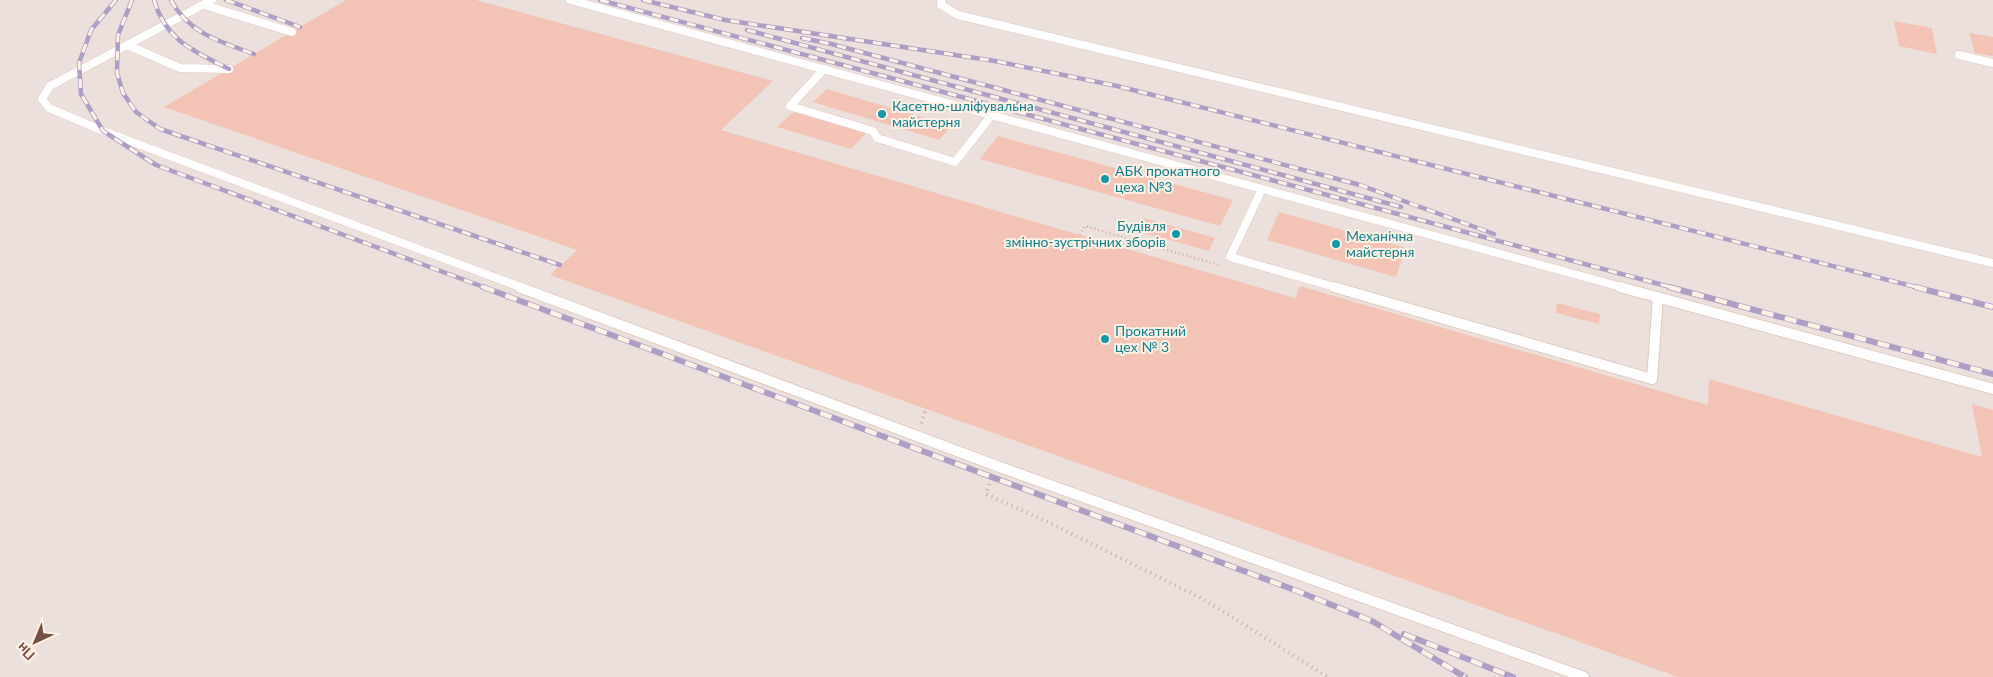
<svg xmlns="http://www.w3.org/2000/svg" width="1993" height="677" viewBox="0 0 1993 677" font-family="Lato,sans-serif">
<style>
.industrial{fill:#ebe0db}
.building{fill:#f3c4b5}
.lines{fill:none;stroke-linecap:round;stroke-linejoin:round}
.lane-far1-casing{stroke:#e3c9be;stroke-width:9}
.lane-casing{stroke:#e3c9be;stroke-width:12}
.path-far1{stroke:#d8a799;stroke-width:2.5;stroke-dasharray:1 3;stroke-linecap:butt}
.path{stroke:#d8a799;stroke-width:4;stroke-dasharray:1 4.5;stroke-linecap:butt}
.lane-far1{stroke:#fff;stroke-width:8}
.lane{stroke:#fff;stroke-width:10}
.rail-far1-casing{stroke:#ad9ec5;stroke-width:4.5}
.rail-casing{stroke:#ad9ec5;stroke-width:6}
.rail-far1{stroke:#fff1e5;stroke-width:3;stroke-dasharray:9;stroke-linecap:butt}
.rail{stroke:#fff1e5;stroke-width:4.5;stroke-dasharray:12;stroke-linecap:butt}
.culture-dot{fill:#0f9aa8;stroke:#fff1e5;stroke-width:2}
.labels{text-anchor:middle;stroke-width:4;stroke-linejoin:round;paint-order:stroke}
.culture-label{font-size:14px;fill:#0d838f;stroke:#fff1e5;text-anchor:start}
</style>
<rect width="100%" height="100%" fill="#fdecde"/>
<rect class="industrial" x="0" y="0" width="1993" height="677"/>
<g class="building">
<path d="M346,0H476L773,81L721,130L1295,298L1300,286L1708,405L1709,379L1982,457L1972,404L1993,410V677H1678L550,275L577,250L164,107Z"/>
<path d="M1894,21L1932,28L1937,54L1899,46Z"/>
<path d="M1969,33L1993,37V56L1975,53Z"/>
<path d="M827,89L952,126L939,140L813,102Z"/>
<path d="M793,112L866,133L851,149L777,127Z"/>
<path d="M998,136L1233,200L1220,226L980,159Z"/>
<path d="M1279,212L1406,248L1396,277L1267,240Z"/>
<path d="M1144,218L1215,238L1209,251L1137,231Z"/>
<path d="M1557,303L1600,314L1599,324L1556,313Z"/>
</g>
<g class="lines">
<defs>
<g id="lane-far1">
<path d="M212,0L50,86L42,99L49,108L103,131L523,288"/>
<path d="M570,0L1625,288"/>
<path d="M941,0V5L958,15L1993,263"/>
<path d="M204,5L292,32"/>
<path d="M127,45L180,68L229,69"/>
<path d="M1959,55L1993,63"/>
<path d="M824,69L790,106L873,131L877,138L955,162L992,115"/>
<path d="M1262,189L1230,257L1338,288"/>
</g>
<g id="lane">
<path d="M519,287L997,466L1584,677"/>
<path d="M1334,287L1652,379L1658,297"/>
<path d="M1620,287L1993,389"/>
</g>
</defs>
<use href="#lane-far1" class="lane-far1-casing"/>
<use href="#lane" class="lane-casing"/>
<path class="path-far1" d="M1080,235L1085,226L1219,265"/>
<g class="path">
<path d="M921,423L926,409"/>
<path d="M991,479L986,494L1050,523L1203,599L1328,677"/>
</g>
<use href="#lane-far1" class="lane-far1"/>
<use href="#lane" class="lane"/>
<defs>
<g id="rail-far1">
<path d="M116,0L91,30L79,63L81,94L103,131L156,165L486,288"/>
<path d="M132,0L118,35L117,73L123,93L136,112L160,129L560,265"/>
<path d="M154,0C166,41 194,51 229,69"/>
<path d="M171,0C188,33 221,42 254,54"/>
<path d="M226,0L300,27"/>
<path d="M600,0L1674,288"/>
<path d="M643,0L725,20L995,61L1117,86L1920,288"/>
<path d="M747,30L1401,207"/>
<path d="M802,38L831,44L1360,185L1494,234"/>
</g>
<g id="rail">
<path d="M483,287L1292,589L1372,621L1465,677"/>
<path d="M1669,287L1993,374"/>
<path d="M1915,287L1993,307"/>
<path d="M1404,634L1513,677"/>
</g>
</defs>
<use href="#rail-far1" class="rail-far1-casing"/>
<use href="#rail" class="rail-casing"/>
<use href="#rail-far1" class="rail-far1"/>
<use href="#rail" class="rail"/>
</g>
<g class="culture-dot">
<circle cx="882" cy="114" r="5"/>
<circle cx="1105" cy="179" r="5"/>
<circle cx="1176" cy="234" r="5"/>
<circle cx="1336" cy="244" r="5"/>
<circle cx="1105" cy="339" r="5"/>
</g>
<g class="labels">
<g class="culture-label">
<text x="892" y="111">Касетно-шліфувальна<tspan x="892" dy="16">майстерня</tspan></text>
<text x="1115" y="176">АБК прокатного<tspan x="1115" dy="16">цеха №3</tspan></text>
<text x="1166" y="231" text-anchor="end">Будівля<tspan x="1166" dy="16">змінно-зустрічних зборів</tspan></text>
<text x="1346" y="241">Механічна<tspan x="1346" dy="16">майстерня</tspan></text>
<text x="1115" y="336">Прокатний<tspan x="1115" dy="16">цех № 3</tspan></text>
</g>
</g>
<g transform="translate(35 642) rotate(224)" stroke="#fff1e5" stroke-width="4" paint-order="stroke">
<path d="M0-4L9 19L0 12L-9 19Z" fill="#744f46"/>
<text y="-8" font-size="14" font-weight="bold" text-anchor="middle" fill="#744f46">Пн</text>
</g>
</svg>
